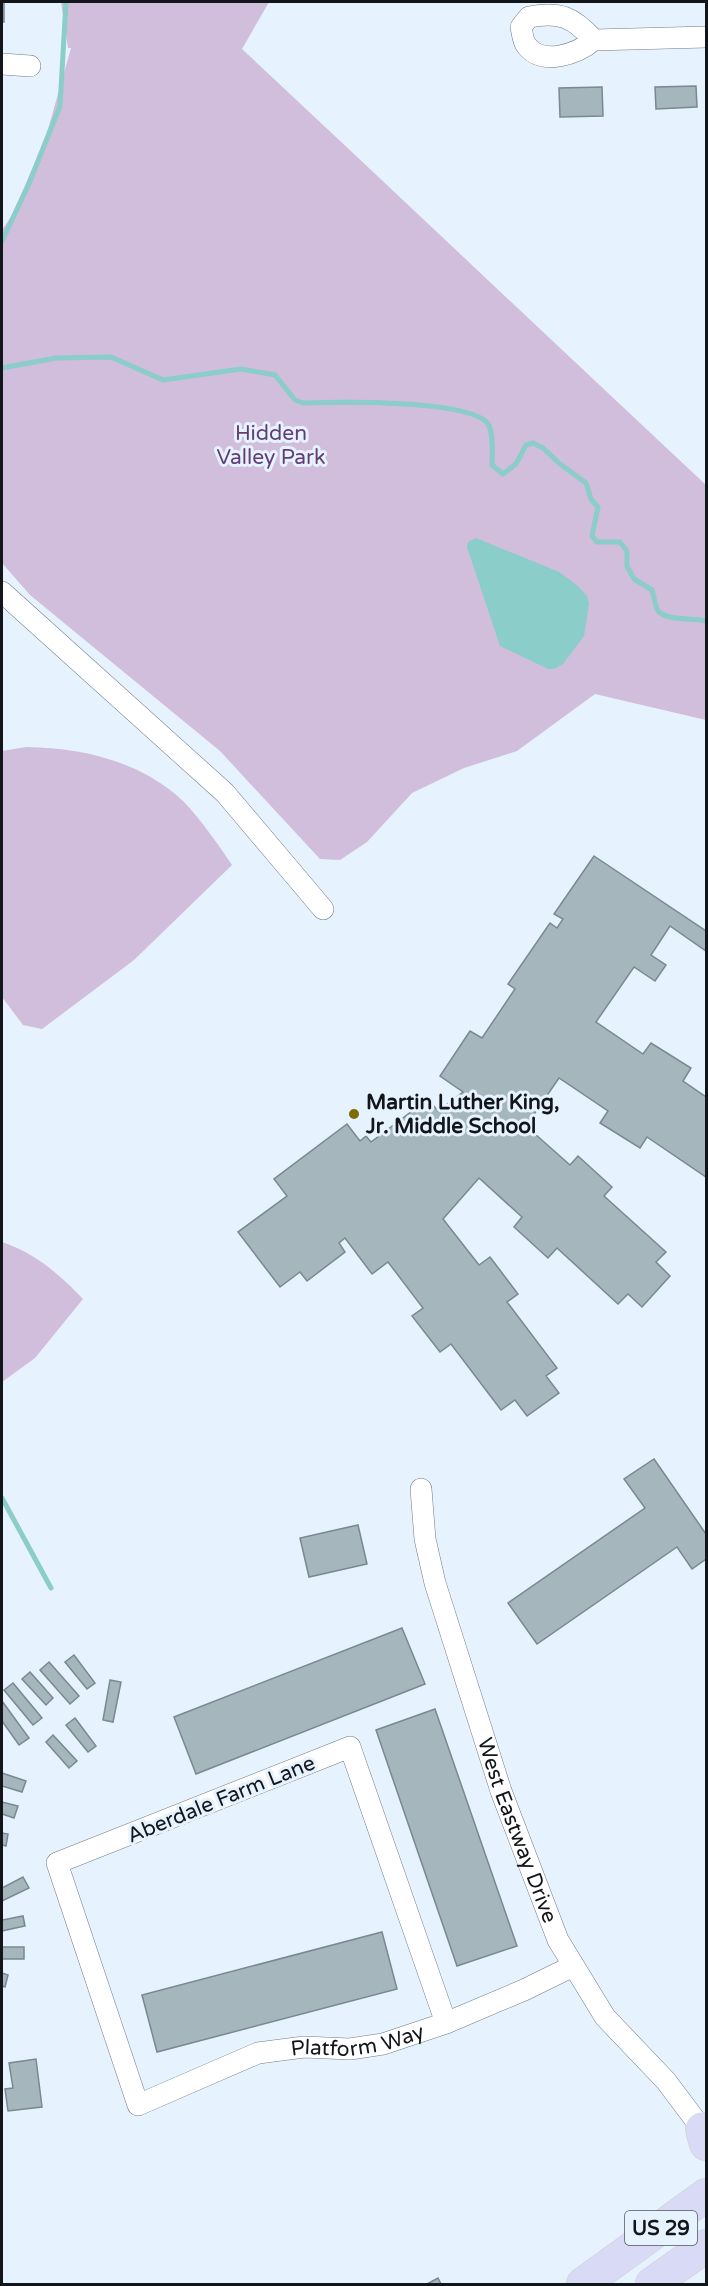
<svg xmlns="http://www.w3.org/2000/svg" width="708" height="2286" viewBox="0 0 708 2286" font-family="'Varela Round',sans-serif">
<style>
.green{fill:#d1bddc}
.water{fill:#8bcdc8}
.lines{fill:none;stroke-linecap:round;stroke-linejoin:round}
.stream{stroke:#8bcdc8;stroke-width:5}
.building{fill:#a5b6bc;stroke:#79898f;stroke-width:1.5}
.minor-casing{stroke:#727c87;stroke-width:22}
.primary-casing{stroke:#d0d0d1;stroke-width:34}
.minor{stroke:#fff;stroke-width:21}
.primary{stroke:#d8daf6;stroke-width:33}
.poi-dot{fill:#7d6b03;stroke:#e6f2fe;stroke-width:2}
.labels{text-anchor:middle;stroke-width:6;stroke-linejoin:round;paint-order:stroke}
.shield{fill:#e6f2fe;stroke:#52585e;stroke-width:1.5}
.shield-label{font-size:20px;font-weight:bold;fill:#12161a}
.park-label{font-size:21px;fill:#633e76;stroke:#e6f2fe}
.poi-label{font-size:21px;font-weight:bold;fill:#12161a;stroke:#e6f2fe;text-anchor:start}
.street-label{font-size:21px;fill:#12161a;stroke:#e6f2fe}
</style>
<rect width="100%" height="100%" fill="#e6f2fe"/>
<g class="green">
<path d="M61,2H269L242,49C397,194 551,340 706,485V720L595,694L517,751L464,768L412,793L367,842L340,860L320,859L220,751L30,595L2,563V230L11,217L45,140L71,48H68Z"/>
<path d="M26,747C83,748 141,761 184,802C202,821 217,843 232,865L134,960L42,1029L23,1025L2,997V751Z"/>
<path d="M2,1242C35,1253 59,1274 83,1299L35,1358L2,1382Z"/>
</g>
<path class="water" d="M476,538L559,572L578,586L587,596L589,604L584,636L563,664L554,669H548L500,646L467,547L468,542Z"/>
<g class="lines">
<g class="stream">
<path d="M2,241L28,186L60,106L66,2"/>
<path d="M2,368L56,358L111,357L163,380L241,369L275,375L295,400L303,403C333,402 471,399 488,424C494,433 492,454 492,465L503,474L516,464L526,445L533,443L543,448L560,464L586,483L591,499L598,507L592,536L597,542H620L627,551V566L634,579L652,590C654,597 655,603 657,609C662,621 694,618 706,621"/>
<path d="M2,1498L51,1588"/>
</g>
</g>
<g class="building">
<rect x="2" y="2" width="2" height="20"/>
<path d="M696,86L697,107L656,109L655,87Z"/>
<path d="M602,87L603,116L560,117L559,88Z"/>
<path d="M594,856L706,931V951L670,926L651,955L666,965L655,981L634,967L596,1022L643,1054L651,1043L691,1068L683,1081L706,1097V1177L647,1137L640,1148L600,1123L608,1111L559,1078L526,1126L570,1165L578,1156L612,1187L604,1196L666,1252L656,1262L670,1276L642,1307L628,1294L618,1304L557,1248L548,1258L514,1227L522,1217L479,1178L443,1219L479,1265L490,1257L518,1294L507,1302L557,1368L546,1376L559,1393L527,1416L515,1400L501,1410L451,1344L440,1352L412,1316L423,1308L388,1262L372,1274L345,1238L339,1243L345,1252L307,1281L300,1272L280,1287L238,1232L287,1196L274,1179L347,1124L360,1141L366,1136L371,1142L428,1099L438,1111L463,1092L440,1076L470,1031L482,1038L515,989L508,984L550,923L557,928L563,919L554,914Z"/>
<path d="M654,1459L706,1534V1559L692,1569L677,1547L537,1644L508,1603L645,1508L624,1479Z"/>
<path d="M358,1525L367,1564L309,1577L300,1538Z"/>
<path d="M402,1628L425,1684L196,1774L174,1717Z"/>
<path d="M74,1655L95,1683L87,1689L65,1662Z"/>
<path d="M49,1662L79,1696L70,1704L40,1670Z"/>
<path d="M30,1672L53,1698L46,1705L22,1679Z"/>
<path d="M110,1680L121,1682L113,1722L103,1720Z"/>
<path d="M13,1683L42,1718L33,1725L4,1690Z"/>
<path d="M2,1701L29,1738L19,1745L2,1721Z"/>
<path d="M435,1709L517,1946L457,1966L376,1730Z"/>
<path d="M75,1718L96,1746L88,1752L66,1725Z"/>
<path d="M53,1735L77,1761L69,1768L46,1742Z"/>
<path d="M2,1773L26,1781L22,1792L2,1786Z"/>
<path d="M2,1802L18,1806L14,1818L2,1814Z"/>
<path d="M2,1833L8,1834L6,1846L2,1845Z"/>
<path d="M23,1877L29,1888L2,1901V1888Z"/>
<path d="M23,1916L25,1926L2,1931V1920Z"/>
<path d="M382,1932L397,1989L157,2052L142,1995Z"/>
<rect x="2" y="1947" width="22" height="12"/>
<path d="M2,1973L8,1975L5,1987L2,1986Z"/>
<path d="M36,2059L42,2107L8,2111L5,2089L13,2088L9,2063Z"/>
<path d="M438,2278L441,2284H427Z"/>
</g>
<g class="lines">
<defs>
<g id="minor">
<path d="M594,40C573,17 560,11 529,17L521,27C522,32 523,41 526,45C542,67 577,54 594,40L706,37"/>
<path d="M2,64L30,66"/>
<path d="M2,592L225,793L323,909"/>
<path id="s1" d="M421,1489L425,1539L435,1583L501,1791L558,1940L605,2017L666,2081L702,2129"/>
<path id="s2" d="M446,2023L350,1747L57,1863L138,2105L258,2053L304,2047L350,2049L383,2044L446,2023L524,1990L573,1966"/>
</g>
<g id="primary">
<path d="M702,2129L706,2144"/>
<path d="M583,2284L706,2195"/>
<path d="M652,2284L706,2246"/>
</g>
</defs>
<use href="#minor" class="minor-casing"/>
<use href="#primary" class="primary-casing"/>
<use href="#minor" class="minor"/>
<use href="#primary" class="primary"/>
</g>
<circle class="poi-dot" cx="354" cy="1114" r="6"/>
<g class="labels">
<rect class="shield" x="625" y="2211" width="72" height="34" rx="4.5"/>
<g class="shield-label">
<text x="661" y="2235">US 29</text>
</g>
<g class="park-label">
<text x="271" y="440">Hidden<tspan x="271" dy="24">Valley Park</tspan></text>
</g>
<g class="poi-label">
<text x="366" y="1109">Martin Luther King,<tspan x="366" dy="24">Jr. Middle School</tspan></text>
</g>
<g class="street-label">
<text transform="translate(221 1799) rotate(-22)" y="7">Aberdale Farm Lane</text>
<text dy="7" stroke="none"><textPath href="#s1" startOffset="356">West Eastway Drive</textPath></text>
<text dy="7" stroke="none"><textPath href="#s2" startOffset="1094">Platform Way</textPath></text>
</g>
</g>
<rect width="708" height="2286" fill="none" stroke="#12161a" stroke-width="6"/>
</svg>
